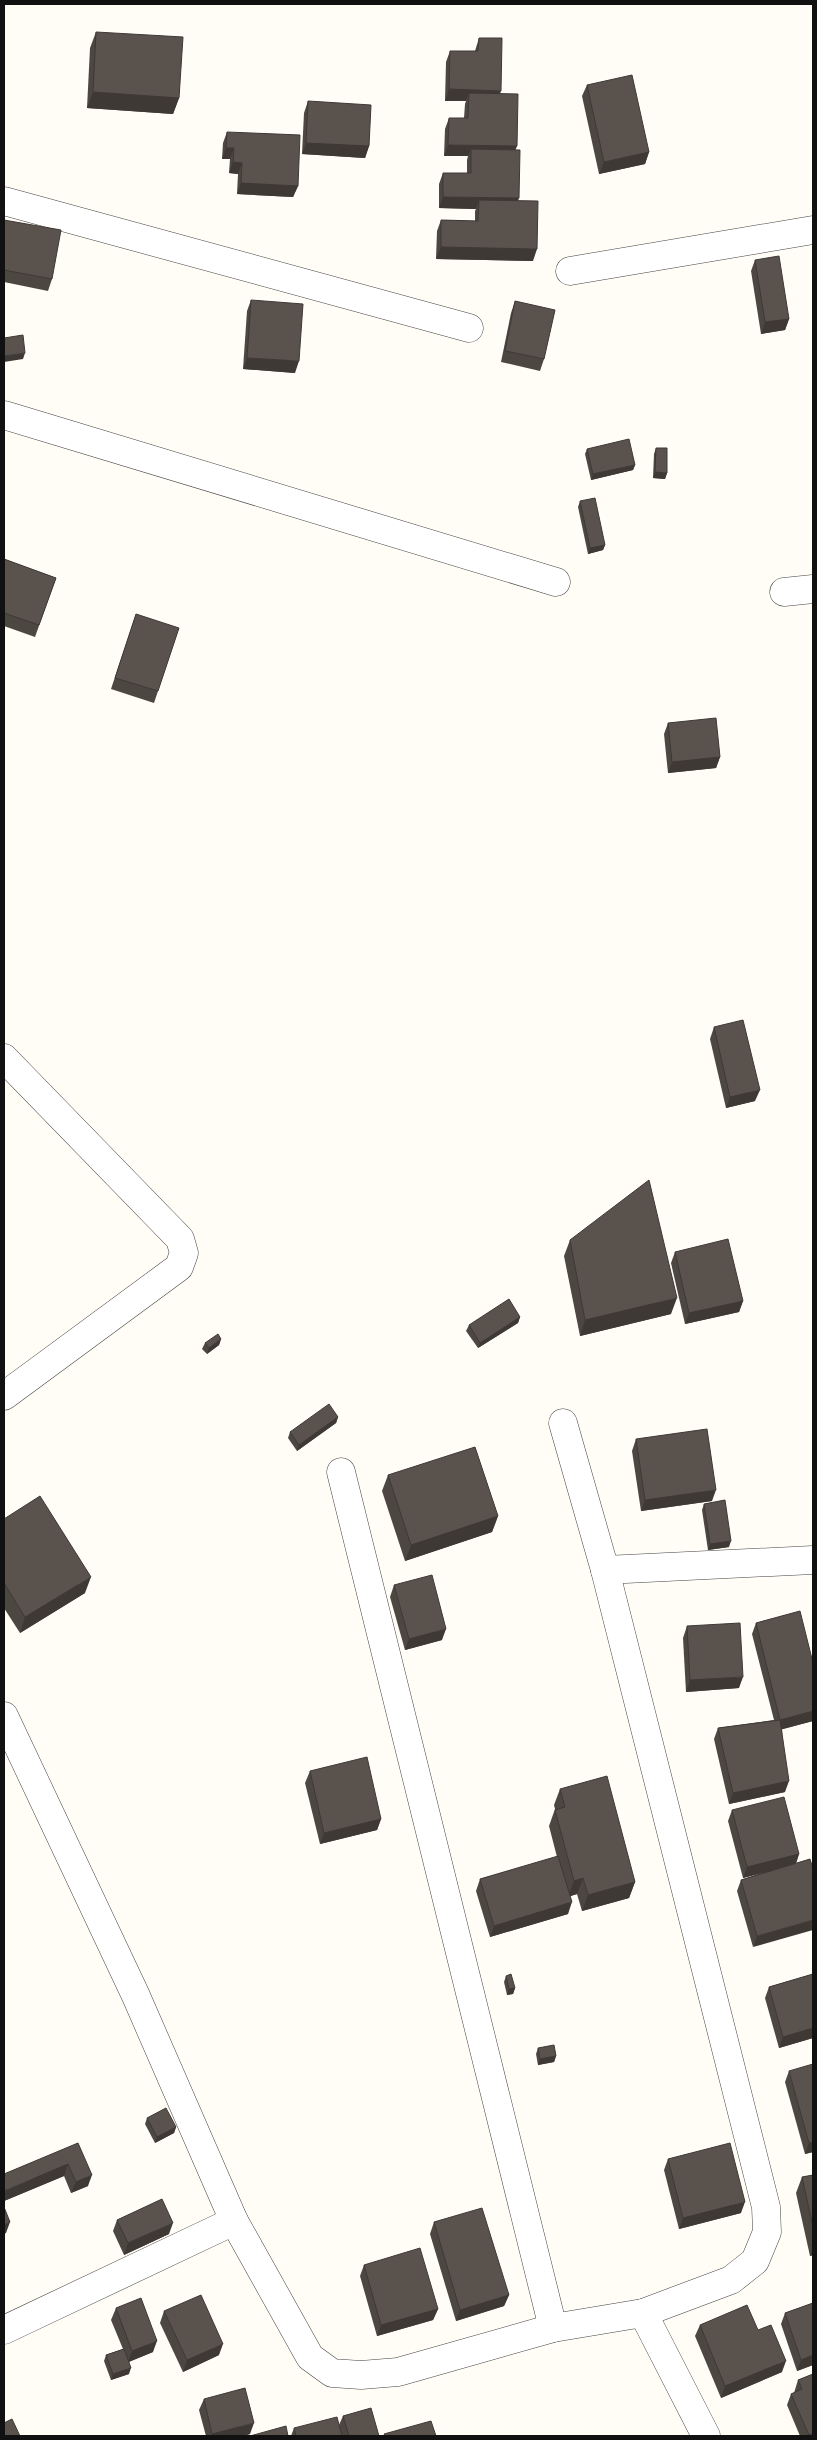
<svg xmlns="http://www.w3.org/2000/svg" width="817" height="2440" viewBox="0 0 817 2440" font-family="'Zilla Slab',serif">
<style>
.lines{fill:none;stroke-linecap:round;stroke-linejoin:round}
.minor-casing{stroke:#444;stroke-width:29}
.minor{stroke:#fff;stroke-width:28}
.wall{fill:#4d4742}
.shaded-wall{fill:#3f3936}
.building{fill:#5a524d;stroke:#3f3936}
</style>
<rect width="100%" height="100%" fill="#fffdf5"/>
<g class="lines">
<defs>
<g id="minor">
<path d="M4,201L469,328"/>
<path d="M570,271L813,230"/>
<path d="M4,415L556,582"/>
<path d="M784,592L813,589"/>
<path d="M4,1058L180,1239L184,1253L179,1267L4,1396"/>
<path d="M341,1472L553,2328"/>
<path d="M605,1570L813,1560"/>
<path d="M4,1716L136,1996L234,2221L310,2357L332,2373L361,2375L398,2372L553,2328L643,2313L731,2280L755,2261L767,2232L766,2207L605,1570L563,1423"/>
<path d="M643,2313L706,2436"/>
<path d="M4,2330L234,2221"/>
</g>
</defs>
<use href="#minor" class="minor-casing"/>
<use href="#minor" class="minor"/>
</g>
<g class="wall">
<path d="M96,32L179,98L173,114L87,108L90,48Z"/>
<path d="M479,38L500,93L515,150L518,201L533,261L436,259L437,231L441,220L475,221V211L476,209L439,208V184L443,173H467V160L468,156H444L445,129L449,118H464L465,104L466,101H445L446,62L450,51H475Z"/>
<path d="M587,85L649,152L645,164L599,174L582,96Z"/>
<path d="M308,101L369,146L365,158L302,154L304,113Z"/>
<path d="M227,132L298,186L293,197L237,194L238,174L229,173L230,159H222L223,143Z"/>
<path d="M4,221L52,279L48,291L4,282Z"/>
<path d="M755,260L789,319L785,330L761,334L751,271Z"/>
<path d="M251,300L295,373L243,369L247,311Z"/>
<path d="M515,301L544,359L540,371L501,362L511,313Z"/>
<path d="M656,448L667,473L665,479L653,478L654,454Z"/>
<path d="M587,449L635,465L633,470L591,480L585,454Z"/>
<path d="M580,501L605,545L603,550L588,554L578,507Z"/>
<path d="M4,559L56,578L35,637L4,626Z"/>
<path d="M136,614L158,691L154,703L111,689Z"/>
<path d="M668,723L720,757L716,768L668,773L664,734Z"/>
<path d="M714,1027L755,1101L726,1108L710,1039Z"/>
<path d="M570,1240L671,1314L580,1336L564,1256Z"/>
<path d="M675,1252L743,1301L739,1312L685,1324L671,1263Z"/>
<path d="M520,1317L518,1323L478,1348L466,1331L469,1325Z"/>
<path d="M221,1339L219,1345L207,1354L202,1349L205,1343Z"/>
<path d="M338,1417L336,1423L297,1451L288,1438L290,1432Z"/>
<path d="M636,1439L712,1501L641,1511L632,1451Z"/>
<path d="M388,1475L498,1516L492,1532L405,1561L382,1491Z"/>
<path d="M704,1504L729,1547L708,1550L702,1510Z"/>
<path d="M4,1519L85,1593L20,1633L4,1608Z"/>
<path d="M394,1585L442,1640L405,1650L390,1597Z"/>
<path d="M756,1623L813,1721L782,1729L785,1792L729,1804L714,1739L718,1728L774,1720L752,1634Z"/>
<path d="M687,1626L739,1688L686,1692L683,1638Z"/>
<path d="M310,1771L381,1819L377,1830L320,1844L305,1783Z"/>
<path d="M560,1789L635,1882L629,1898L582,1911L577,1894L570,1896L568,1914L490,1937L476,1891L480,1879L557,1857L549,1826L555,1809L554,1805Z"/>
<path d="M732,1810L799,1854L796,1864L753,1947L737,1891L741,1880L765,1872L743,1878L728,1821Z"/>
<path d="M813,1974V2038L779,2048L765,1998L769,1987Z"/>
<path d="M506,1976L515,1988L513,1994L507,1995L504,1982Z"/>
<path d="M538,2048L556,2056L554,2062L538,2065L536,2054Z"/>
<path d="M789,2071L813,2152L805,2154L785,2082Z"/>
<path d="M147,2118L176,2127L174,2133L155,2143L145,2124Z"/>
<path d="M78,2143L88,2186L71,2193L64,2176L4,2201Z"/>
<path d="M668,2159L741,2213L679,2229L664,2170Z"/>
<path d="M813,2175V2255L810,2256L796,2193L802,2177Z"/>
<path d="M117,2220L169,2234L124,2255L113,2231Z"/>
<path d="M434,2222L509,2295L504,2306L456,2321L430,2234Z"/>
<path d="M364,2265L438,2309L433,2320L377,2336L360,2276Z"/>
<path d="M813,2303V2365L797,2371L781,2324L785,2313Z"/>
<path d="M116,2308L153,2352L129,2362V2374L111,2380L104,2361L106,2355L123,2349L111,2320Z"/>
<path d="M164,2311L219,2355L183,2372L160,2323Z"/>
<path d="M700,2325L758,2330L782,2372L721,2398L695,2336Z"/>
<path d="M813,2374V2436H800L787,2405L791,2394L794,2393L798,2380Z"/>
<path d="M204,2399L250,2434L243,2436H206L199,2410Z"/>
<path d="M343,2416L379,2436H291L294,2428L339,2425Z"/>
</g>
<g class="shaded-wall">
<path d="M449,89L501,91L497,102L469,93L466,101H445Z"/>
<path d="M93,92L179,98L173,114L87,108Z"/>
<path d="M306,143L369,146L365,158L302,154Z"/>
<path d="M448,145L517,146L513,157L471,149L468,156H444Z"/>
<path d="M226,148H234L230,159H222Z"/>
<path d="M649,152L645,164L599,174L604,162Z"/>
<path d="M233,162L242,163L238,174L229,173Z"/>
<path d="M241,183L298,186L293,197L237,194Z"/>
<path d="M443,197L519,198L515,209L479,200L476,209L439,208Z"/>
<path d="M441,247L537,249L533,261L436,259Z"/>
<path d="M789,319L785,330L761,334L765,322Z"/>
<path d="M25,353L23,359L4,362V356Z"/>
<path d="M247,358L299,361L295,373L243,369Z"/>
<path d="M635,465L633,470L591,480L593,474Z"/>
<path d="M655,472L667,473L665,479L653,478Z"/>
<path d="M605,545L603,550L588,554L590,548Z"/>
<path d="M720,757L716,768L668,773L672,762Z"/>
<path d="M760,1090L755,1101L726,1108L730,1097Z"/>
<path d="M677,1298L671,1314L580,1336L585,1320Z"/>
<path d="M743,1301L739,1312L685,1324L689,1313Z"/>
<path d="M520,1317L518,1323L478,1348L480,1343Z"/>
<path d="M221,1339L219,1345L207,1354L209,1348Z"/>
<path d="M338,1417L336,1423L297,1451L299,1445Z"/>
<path d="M716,1490L712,1501L641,1511L645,1500Z"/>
<path d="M498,1516L492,1532L405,1561L411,1545Z"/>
<path d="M731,1541L729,1547L708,1550L710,1544Z"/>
<path d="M91,1577L85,1593L20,1633L25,1617Z"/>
<path d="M446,1629L442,1640L405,1650L409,1639Z"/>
<path d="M743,1677L739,1688L686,1692L690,1680Z"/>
<path d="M813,1711V1721L776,1731L780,1720Z"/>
<path d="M789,1781L785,1792L729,1804L733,1793Z"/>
<path d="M381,1819L377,1830L320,1844L324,1833Z"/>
<path d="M799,1854L795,1865L743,1878L747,1867Z"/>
<path d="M583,1878L577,1894L568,1897L574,1881Z"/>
<path d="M635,1882L629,1898L582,1911L588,1895Z"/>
<path d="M572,1902L568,1914L490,1937L494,1926Z"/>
<path d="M813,1920V1930L753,1947L757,1936Z"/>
<path d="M515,1988L513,1994L507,1995L509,1989Z"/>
<path d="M813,2028V2038L779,2048L783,2037Z"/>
<path d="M556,2056L554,2062L538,2065L540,2059Z"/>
<path d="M176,2127L174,2133L155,2143L157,2137Z"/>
<path d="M813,2142V2152L805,2154L809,2143Z"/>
<path d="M68,2164L64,2176L4,2201V2191Z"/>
<path d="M92,2175L88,2186L71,2193L76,2182Z"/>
<path d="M745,2202L741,2213L679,2229L683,2218Z"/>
<path d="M10,2222L6,2233L4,2234V2225Z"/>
<path d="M173,2223L169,2234L124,2255L128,2243Z"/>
<path d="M813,2248V2255L810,2256Z"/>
<path d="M509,2295L504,2306L456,2321L460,2310Z"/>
<path d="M438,2309L433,2320L377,2336L381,2325Z"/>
<path d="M157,2341L153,2352L128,2362L132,2351Z"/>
<path d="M223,2344L219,2355L183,2372L187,2360Z"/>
<path d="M813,2355V2365L797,2371L801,2360Z"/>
<path d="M786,2361L782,2372L721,2398L725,2386Z"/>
<path d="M131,2368L129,2374L111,2380L113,2374Z"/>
<path d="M254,2423L250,2434L243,2436H211L212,2434Z"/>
</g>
<g class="building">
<path d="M96,32L183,37L179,98L93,92Z"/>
<path d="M479,38H502L501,91L449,89L450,51H478Z"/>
<path d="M632,75L649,152L604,162L587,85Z"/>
<path d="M469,93L518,94L517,146L448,145L449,118H468Z"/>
<path d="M308,101L371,105L369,146L306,143Z"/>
<path d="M227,132L300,135L298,186L241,183L242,163L233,162L234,148H226Z"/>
<path d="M471,149L520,150L519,198L443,197V173H471Z"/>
<path d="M479,200L538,201L537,249L441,247V220L478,221Z"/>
<path d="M4,220L61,230L52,279L4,270Z"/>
<path d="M779,256L789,319L765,322L755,260Z"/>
<path d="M251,300L303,304L299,361L247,358Z"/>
<path d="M515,301L555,310L544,359L505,351Z"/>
<path d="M23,335L25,353L4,356V338Z"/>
<path d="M629,439L635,465L593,474L587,449Z"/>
<path d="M656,448H667V473L655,472Z"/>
<path d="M595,498L605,545L590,548L580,501Z"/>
<path d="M4,559L56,578L39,625L4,613Z"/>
<path d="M136,614L179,628L158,691L115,678Z"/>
<path d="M716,718L720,757L672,762L668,723Z"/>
<path d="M743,1020L760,1090L730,1097L714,1027Z"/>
<path d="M649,1180L677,1298L585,1320L570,1240Z"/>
<path d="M728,1239L743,1301L689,1313L675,1252Z"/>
<path d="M509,1299L520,1317L480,1343L469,1325Z"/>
<path d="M218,1334L221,1339L209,1348L205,1343Z"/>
<path d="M329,1404L338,1417L299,1445L290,1432Z"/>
<path d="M707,1429L716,1490L645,1500L636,1439Z"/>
<path d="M475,1447L498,1516L411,1545L388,1475Z"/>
<path d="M40,1496L91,1577L25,1617L4,1583V1519Z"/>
<path d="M725,1500L731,1541L710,1544L704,1504Z"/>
<path d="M432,1575L446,1629L409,1639L394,1585Z"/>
<path d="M800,1611L813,1663V1711L780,1720L756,1623Z"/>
<path d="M740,1623L743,1677L690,1680L687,1626Z"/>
<path d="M780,1720L789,1781L733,1793L718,1728Z"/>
<path d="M367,1757L381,1819L324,1833L310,1771Z"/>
<path d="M607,1776L635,1882L588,1895L583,1878L574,1881L555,1810L565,1807L560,1789Z"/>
<path d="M784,1797L799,1854L747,1867L732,1810Z"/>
<path d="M558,1856L572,1902L494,1926L480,1879Z"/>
<path d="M810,1859L813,1869V1920L757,1936L741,1880Z"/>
<path d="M511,1974L515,1988L509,1989L506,1976Z"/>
<path d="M813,1974V2028L783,2037L769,1987Z"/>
<path d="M554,2045L556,2056L540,2059L538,2048Z"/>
<path d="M813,2064V2142L809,2143L789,2071Z"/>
<path d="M166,2108L176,2127L157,2137L147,2118Z"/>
<path d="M78,2143L92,2175L76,2182L68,2164L4,2191V2174Z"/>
<path d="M730,2143L745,2202L683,2218L668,2159Z"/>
<path d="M813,2175V2227L802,2177Z"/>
<path d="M162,2199L173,2223L128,2243L117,2220Z"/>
<path d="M4,2207L10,2222L4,2225Z"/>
<path d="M482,2208L509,2295L460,2310L434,2222Z"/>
<path d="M420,2248L438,2309L381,2325L364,2265Z"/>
<path d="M201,2295L223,2344L187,2360L164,2311Z"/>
<path d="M141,2298L157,2341L132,2351L116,2308Z"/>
<path d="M813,2303V2355L801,2360L785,2313Z"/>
<path d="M747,2305L758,2330L771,2325L786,2361L725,2386L700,2325Z"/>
<path d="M124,2349L131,2368L113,2374L106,2355Z"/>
<path d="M813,2374V2433L809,2435L791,2394L802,2389L798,2380Z"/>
<path d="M245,2388L254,2423L212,2434L204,2399Z"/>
<path d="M371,2408L379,2436H349L343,2416Z"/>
<path d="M337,2417L342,2436H296L294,2428Z"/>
<path d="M12,2419L20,2436H4V2423Z"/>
<path d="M431,2421L436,2436H385L384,2434Z"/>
<path d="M286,2426L288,2436H250Z"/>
</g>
<rect width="817" height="2440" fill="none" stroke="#111111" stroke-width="10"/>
</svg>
